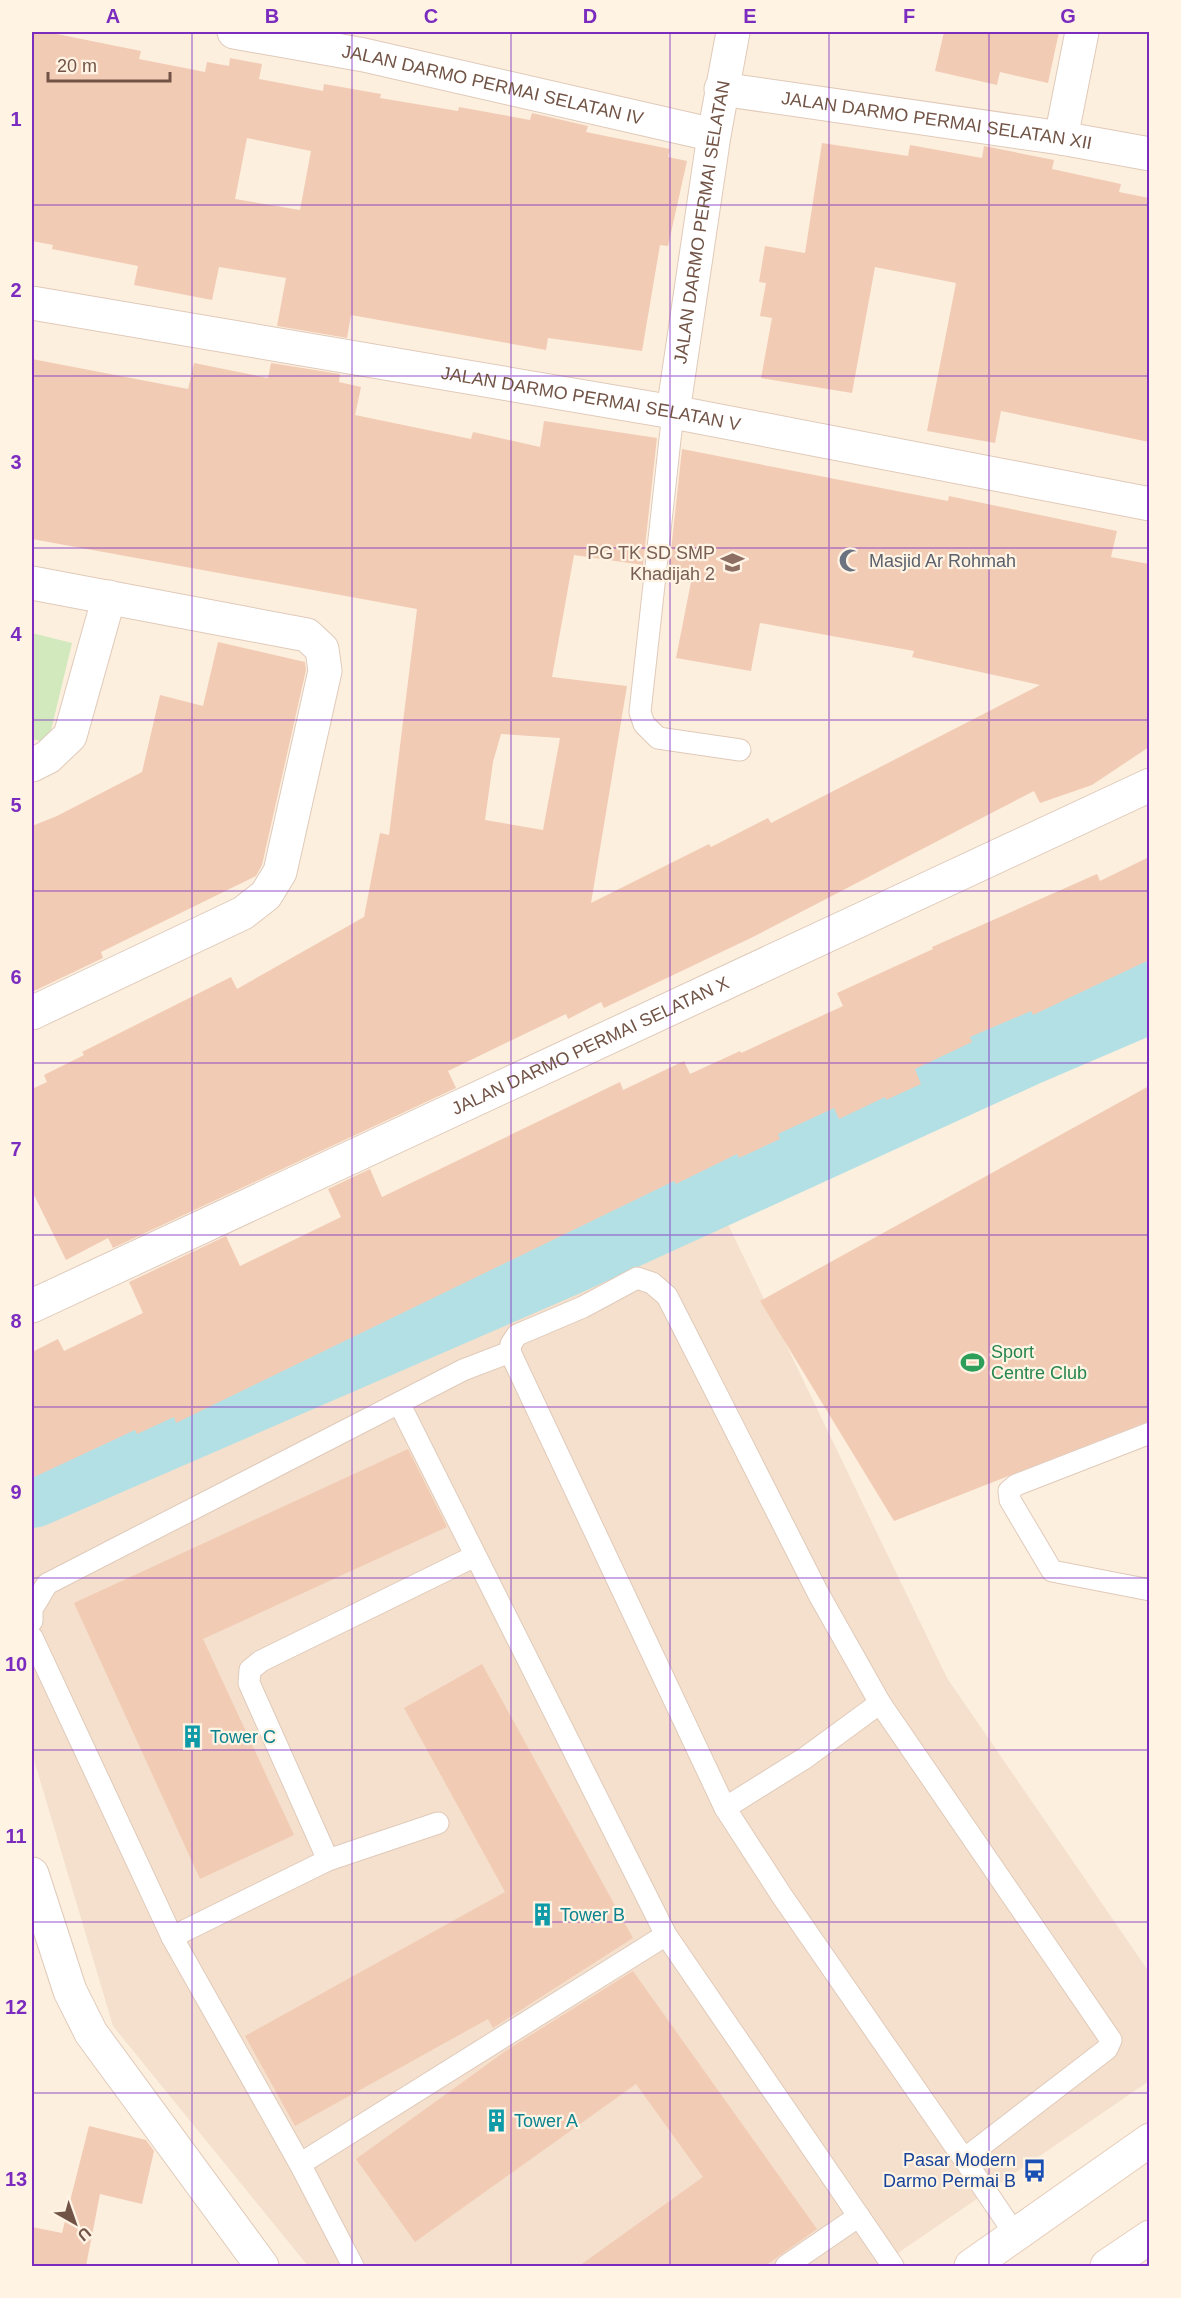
<svg xmlns="http://www.w3.org/2000/svg" width="1181" height="2298" viewBox="0 0 1181 2298" font-family="Helvetica,sans-serif">
<style>
.residential{fill:#f4e0cc}
.green{fill:#d1e9bd}
.lines{fill:none;stroke-linecap:round;stroke-linejoin:round}
.river{stroke:#b3e0e5;stroke-width:72}
.building{fill:#f2cbb5;fill-rule:evenodd}
.lane-casing{stroke:#e0caba;stroke-width:23}
.street-casing{stroke:#e0caba;stroke-width:35}
.secondary-casing{stroke:#e7cdba;stroke-width:35}
.lane{stroke:#fff;stroke-width:21}
.street{stroke:#fff;stroke-width:33}
.secondary{stroke:#fff;stroke-width:33}
.grid{fill:none;stroke:#7b2cbf;stroke-width:1.5;stroke-opacity:0.55}
.labels{text-anchor:middle;stroke-width:4.5;stroke-linejoin:round;paint-order:stroke}
.street-label{font-size:18px;fill:#725446;stroke:#fff3e4}
.education-label{font-size:18px;fill:#785e54;stroke:#fff3e4;text-anchor:end}
.worship-label{font-size:18px;fill:#5b616d;stroke:#fff3e4;text-anchor:start}
.leisure-label{font-size:18px;fill:#27864d;stroke:#fff3e4;text-anchor:start}
.culture-label{font-size:18px;fill:#0d838f;stroke:#fff3e4;text-anchor:start}
.transit-label{font-size:18px;fill:#164399;stroke:#fff3e4;text-anchor:end}
.neatline{fill:none;stroke:#7b2cbf;stroke-width:2}
.grid-label{font-size:20px;text-anchor:middle;font-weight:bold;fill:#7b2cbf}
</style>
<rect width="100%" height="100%" fill="#fcefde"/>
<path class="residential" d="M722,1212L947,1678L1149,1972V2081L879,2266H308L113,2026L32,1753V1524Z"/>
<path class="green" d="M32,633L72,643L48,743L32,739Z"/>
<g class="lines">
<path class="river" d="M32,1492L564,1261L1024,1051L1150,997"/>
</g>
<g class="building">
<path d="M32,32H47L141,51L139,59L205,72L207,62L229,66L230,58L262,64L259,79L323,91L324,84L381,94L380,98L458,111L459,107L530,120L532,113L588,126L586,132L670,149L668,157L687,161L668,246L660,245L642,351L548,338L546,350L351,315L347,338L277,326L286,278L219,267L212,300L134,285L138,266L52,249L53,245L32,241ZM247,138L311,151L300,210L235,199Z"/>
<path d="M944,32H1059L1048,83L1000,72L997,85L935,71Z"/>
<path d="M822,143L908,156L910,145L982,158L984,146L1054,160L1052,169L1121,184L1119,192L1149,198V442L1001,411L995,443L927,431L956,283L875,267L852,393L761,378L772,318L760,316L766,283L759,282L765,246L805,253Z"/>
<path d="M32,359L188,389L194,363L268,378L271,363L340,374L339,382L361,387L355,415L471,439L473,432L540,447L544,421L657,438L643,565L574,555L552,677L627,686L591,903L709,844L711,847L768,818L771,823L1040,685L912,657L914,651L760,623L751,671L676,658L693,572L669,569L682,449L948,501L949,496L1117,531L1111,557L1149,564V747L1092,785L1040,803L1034,791L755,936L604,1008L601,1002L568,1019L566,1014L448,1071L456,1088L113,1248L108,1238L66,1260L32,1191V1089L47,1082L44,1075L84,1055L82,1052L231,977L237,989L364,917L380,833L389,835L417,609L32,539ZM501,734L560,738L543,830L485,820L493,762Z"/>
<path d="M218,642L305,662L306,670L262,865L256,876L101,952L103,958L32,992V826L57,816L142,772L160,695L203,706Z"/>
<path d="M1149,857V960L1033,1015L1031,1011L970,1037L972,1042L915,1069L921,1084L886,1100L885,1097L839,1119L834,1108L778,1134L780,1139L739,1158L737,1154L676,1184L674,1181L176,1423L174,1417L137,1434L135,1430L32,1478V1352L58,1339L64,1351L143,1313L129,1282L226,1236L240,1266L341,1217L328,1189L370,1169L382,1197L620,1082L623,1090L684,1061L690,1074L740,1051L741,1053L843,1006L837,993L933,949L932,947L1097,874L1100,881Z"/>
<path d="M1149,1086V1421L894,1521L760,1301Z"/>
<path d="M408,1449L447,1527L203,1639L294,1835L200,1879L74,1603Z"/>
<path d="M482,1664L633,1938L493,2028L488,2019L295,2126L245,2036L505,1892L404,1708Z"/>
<path d="M633,1971L817,2229L765,2266H579L703,2177L636,2084L415,2242L356,2159L507,2050Z"/>
<path d="M89,2126L146,2140L154,2151L142,2204L100,2194L86,2266H32V2227L62,2233Z"/>
</g>
<g class="lines">
<defs>
<g id="lane">
<path d="M673,412L640,712L644,724L658,738L740,750"/>
<path d="M399,1403L666,1935L893,2266"/>
<path d="M1150,1433L1016,1485L1009,1491L1010,1500L1052,1571L1150,1590"/>
<path d="M32,1621V1609L47,1584L463,1370L510,1352"/>
<path d="M32,1637L172,1937L300,2164L353,2266"/>
<path d="M725,1808L805,1758L880,1703"/>
<path d="M328,1860L249,1683L250,1670L261,1661L475,1556"/>
<path d="M172,1937L328,1860L438,1823"/>
<path d="M964,2159L782,1896L725,1808L510,1352L511,1344L517,1335L583,1307L637,1278L652,1283L667,1296L818,1593L880,1703L1111,2040L1107,2049L964,2159L1015,2234"/>
<path d="M300,2164L666,1935"/>
<path d="M786,2266L859,2216"/>
</g>
<g id="street">
<path id="s1" d="M234,32L364,55L714,135"/>
<path id="s2" d="M721,89L1061,138L1150,154"/>
<path d="M1061,138L1082,32"/>
<path id="s3" d="M32,303L673,412L1150,504"/>
<path id="s4" d="M673,412L714,135L733,32"/>
<path d="M32,583L307,635L322,649L325,671L280,872L266,895L243,913L32,1013"/>
<path d="M32,765L48,757L70,736L109,597"/>
<path id="s5" d="M32,1306L1150,785"/>
<path d="M32,1874L70,1991L91,2033L262,2266"/>
</g>
<g id="secondary">
<path d="M971,2266L1150,2140"/>
<path d="M1107,2266L1150,2237"/>
</g>
</defs>
<use href="#lane" class="lane-casing"/>
<use href="#street" class="street-casing"/>
<use href="#secondary" class="secondary-casing"/>
<use href="#lane" class="lane"/>
<use href="#street" class="street"/>
<use href="#secondary" class="secondary"/>
</g>
<path class="grid" d="M192,32V2266M352,32V2266M511,32V2266M670,32V2266M829,32V2266M989,32V2266M32,205H1150M32,376H1150M32,548H1150M32,720H1150M32,891H1150M32,1063H1150M32,1235H1150M32,1407H1150M32,1578H1150M32,1750H1150M32,1922H1150M32,2093H1150"/>
<defs>
<symbol id="mosque-bare" viewBox="-9 -9 18 18"><path d="M3.5-4.9A6 6 0 1 0 3.5 4.9A5 5 0 1 1 3.5-4.9Z" fill="#6b7280" stroke="#fff3e4" stroke-width="2.5" paint-order="stroke"/></symbol>
<symbol id="school-bare" viewBox="-9 -9 18 18"><path d="M0-5L7-2L0 1L-7-2ZM-4 1L0 2.5L4 1V4Q0 6-4 4Z" fill="#8d6e63" stroke="#fff3e4" stroke-width="2.5" paint-order="stroke"/></symbol>
<symbol id="stadium-bare" viewBox="-9 -9 18 18"><path d="M0-5a6.5 5 0 1 0 0 10a6.5 5 0 1 0 0-10ZM-3.5-1.8h7v3.6h-7Z" fill="#2e9e5b" stroke="#fff3e4" stroke-width="2.5" paint-order="stroke"/></symbol>
<symbol id="building-bare" viewBox="-9 -9 18 18"><path d="M-4-6H4V6H1V3H-1V6H-4ZM-2.5-4.3h1.7v1.8h-1.7ZM.8-4.3h1.7v1.8H.8ZM-2.5-1h1.7V.8h-1.7ZM.8-1h1.7V.8H.8Z" fill="#0f9aa8" stroke="#fff3e4" stroke-width="2.5" paint-order="stroke"/></symbol>
<symbol id="bus-bare" viewBox="-9 -9 18 18"><path d="M-5-6H5V4H4V6H2V4H-2V6H-4V4H-5ZM-3.5-4V0h7V-4ZM-3.5 1.2v1.5H-2V1.2ZM2 1.2v1.5H3.5V1.2Z" fill="#1a4fb4" stroke="#fff3e4" stroke-width="2.5" paint-order="stroke"/></symbol>
</defs>
<g fill-rule="evenodd">
<use href="#mosque-bare" x="834" y="544" width="33" height="33"/>
<use href="#school-bare" x="716" y="546" width="33" height="33"/>
<use href="#stadium-bare" x="956" y="1346" width="33" height="33"/>
<use href="#building-bare" x="176" y="1720" width="33" height="33"/>
<use href="#building-bare" x="526" y="1898" width="33" height="33"/>
<use href="#building-bare" x="480" y="2104" width="33" height="33"/>
<use href="#bus-bare" x="1018" y="2154" width="33" height="33"/>
</g>
<g class="labels">
<g class="street-label">
<text dy="6" stroke="none"><textPath href="#s1" startOffset="264">JALAN DARMO PERMAI SELATAN IV</textPath></text>
<text dy="6" stroke="none"><textPath href="#s2" startOffset="218">JALAN DARMO PERMAI SELATAN XII</textPath></text>
<text dy="6" stroke="none"><textPath href="#s4" startOffset="192">JALAN DARMO PERMAI SELATAN</textPath></text>
<text dy="6" stroke="none"><textPath href="#s3" startOffset="567">JALAN DARMO PERMAI SELATAN V</textPath></text>
<text dy="6" stroke="none"><textPath href="#s5" startOffset="616">JALAN DARMO PERMAI SELATAN X</textPath></text>
</g>
<g class="education-label">
<text x="715" y="559">PG TK SD SMP<tspan x="715" dy="21">Khadijah 2</tspan></text>
</g>
<g class="worship-label">
<text x="869" y="567">Masjid Ar Rohmah</text>
</g>
<g class="leisure-label">
<text x="991" y="1358">Sport<tspan x="991" dy="21">Centre Club</tspan></text>
</g>
<g class="culture-label">
<text x="210" y="1743">Tower C</text>
<text x="560" y="1921">Tower B</text>
<text x="514" y="2127">Tower A</text>
</g>
<g class="transit-label">
<text x="1016" y="2166">Pasar Modern<tspan x="1016" dy="21">Darmo Permai B</tspan></text>
</g>
</g>
<rect width="1181" height="2298" fill="none" stroke="#fff3e4" stroke-width="66"/>
<g transform="translate(75 2223) rotate(140)" stroke="#fff3e4" stroke-width="4.5" paint-order="stroke">
<path d="M0-4.5L10 22L0 15L-10 22Z" fill="#725446"/>
<text y="-9" font-size="16" font-weight="bold" text-anchor="middle" fill="#725446">U</text>
</g>
<path d="M48 72v9h122v-9" fill="none" stroke="#725446" stroke-width="3"/>
<text x="57" y="72" font-size="18" fill="#725446" stroke="#fff3e4" stroke-width="4.5" paint-order="stroke">20 m</text>
<rect x="33" y="33" width="1115" height="2232" class="neatline"/>
<g class="grid-label">
<text x="113" y="23">A</text>
<text x="272" y="23">B</text>
<text x="431" y="23">C</text>
<text x="590" y="23">D</text>
<text x="750" y="23">E</text>
<text x="909" y="23">F</text>
<text x="1068" y="23">G</text>
<text x="16" y="126">1</text>
<text x="16" y="297">2</text>
<text x="16" y="469">3</text>
<text x="16" y="641">4</text>
<text x="16" y="812">5</text>
<text x="16" y="984">6</text>
<text x="16" y="1156">7</text>
<text x="16" y="1328">8</text>
<text x="16" y="1499">9</text>
<text x="16" y="1671">10</text>
<text x="16" y="1843">11</text>
<text x="16" y="2014">12</text>
<text x="16" y="2186">13</text>
</g>
</svg>
